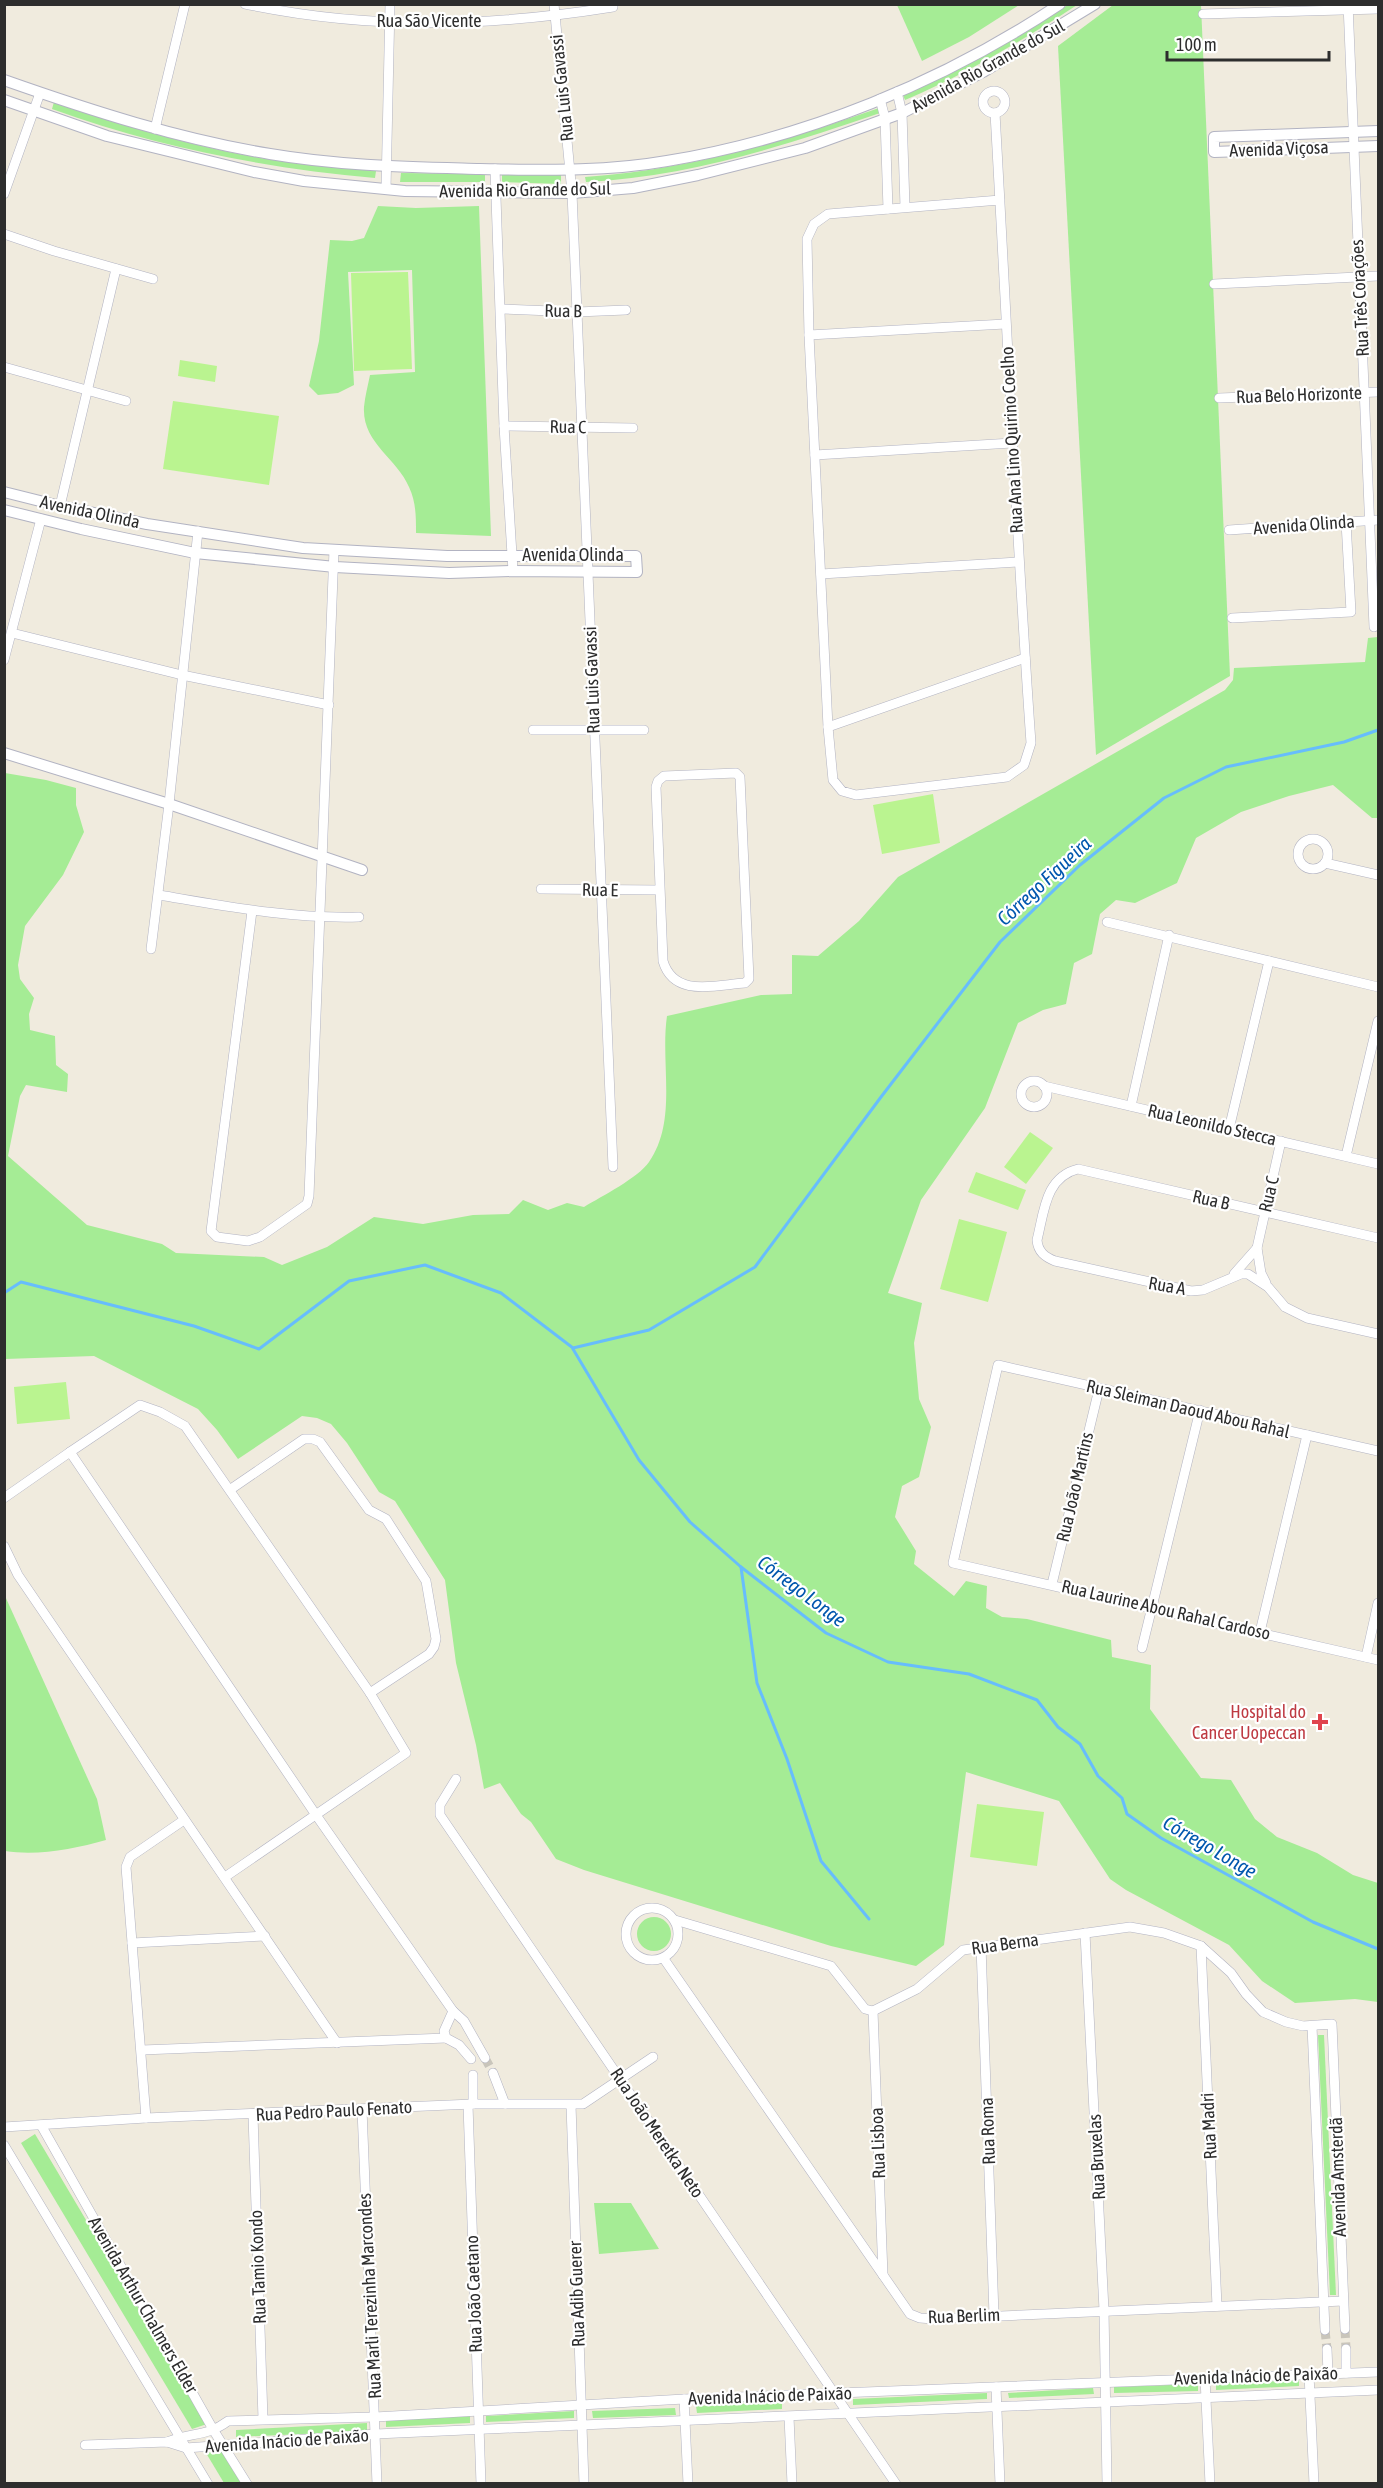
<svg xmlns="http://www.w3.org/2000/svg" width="1383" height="2488" viewBox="0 0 1383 2488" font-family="'Asap Condensed',sans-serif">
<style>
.green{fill:#a5ec95}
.pitch{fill:#baf490}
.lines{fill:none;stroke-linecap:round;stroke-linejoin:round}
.stream{stroke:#67bdfc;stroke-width:3}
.minor-tunnel{stroke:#c9c5bb;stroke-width:9;stroke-dasharray:9 4.5;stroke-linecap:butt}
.minor-casing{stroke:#b2b3c2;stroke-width:10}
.tertiary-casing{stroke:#b2b3c2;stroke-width:12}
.minor{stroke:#fff;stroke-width:9}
.tertiary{stroke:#fff;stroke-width:10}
.health-dot{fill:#e0444e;stroke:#fff;stroke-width:2}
.labels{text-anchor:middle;stroke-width:4.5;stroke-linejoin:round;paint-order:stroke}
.street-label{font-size:18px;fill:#2d2d2d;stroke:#fff}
.health-label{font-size:18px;fill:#be3a42;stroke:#fff;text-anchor:end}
.water-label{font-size:20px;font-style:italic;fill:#0057ae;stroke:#fff}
</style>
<rect width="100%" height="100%" fill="#f0ebde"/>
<g class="green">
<path d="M897,5H1019L969,37L922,61Z"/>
<path d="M1068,5H1077C1023,40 965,75 905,100L903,95Z"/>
<path d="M1113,5H1201L1230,676L1096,755L1058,46Z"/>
<path d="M54,102C123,126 194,147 267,159C303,165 340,168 376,171L375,178C264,168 157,147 52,109Z"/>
<path d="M879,108L880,113C784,146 688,177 586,182L585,177C687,170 783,142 879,108Z"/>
<path d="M401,173L485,174V182H400Z"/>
<path d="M502,174L561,175V184L502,182Z"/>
<path d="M378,206L416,208L479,206L491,536L416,533C416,516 416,502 409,487C397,458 362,443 364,407C365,396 368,385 370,375L415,372L412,270L348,272L354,385L338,393L318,395L309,386L319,341L330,240L352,241L364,238Z"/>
<path d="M1378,637V818H1372L1333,785L1289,796L1241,812L1196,838L1177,883L1135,903L1116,900L1100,914L1092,954L1074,963L1066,1004L1043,1010L1018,1023L985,1108L921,1200L888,1293L922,1303L914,1343L919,1399L931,1427L919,1477L902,1486L895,1517L916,1551L914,1564L954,1596L966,1581L987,1586L986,1608L1002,1617L1027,1619L1111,1640L1112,1657L1151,1665L1150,1709L1201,1778L1231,1780L1255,1819L1277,1837L1317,1853L1353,1875L1378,1883V2002L1355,1999L1295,2003L1262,1981L1229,1945L1126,1890L1110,1879L1059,1801L966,1772L944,1945L916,1966L831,1946L584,1870L556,1859L531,1822L521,1814L500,1783L484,1789L476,1745L456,1663L445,1580L395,1501L379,1492L347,1443L331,1424L317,1418L302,1416L238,1459L217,1430L198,1409L94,1356L5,1359V773L46,780L76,788V805L84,832L63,875L25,926L18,965L20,979L34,998L29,1014L30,1030L55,1036L56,1065L68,1074L67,1092L26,1085L20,1096L8,1156L87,1225L162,1244L176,1253L264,1257L282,1265L327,1247L374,1217L423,1224L473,1215L509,1214L523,1200L548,1210L567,1203L584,1207C602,1196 638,1178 649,1162C678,1120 660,1064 667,1016L761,995L792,994V955L818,956L859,921L898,877L1225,690L1233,680L1234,668L1365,662L1368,638Z"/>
<path d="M5,1596L97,1799L106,1840C74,1849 38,1856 5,1851Z"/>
<circle cx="654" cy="1934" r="17"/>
<path d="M1318,2035H1324L1336,2295H1330Z"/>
<path d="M35,2134L207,2424L192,2429L21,2143Z"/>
<path d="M594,2203H631L659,2249L599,2254Z"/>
<path d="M1299,2380V2386L1216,2390V2384Z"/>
<path d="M1198,2384V2391L1114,2393V2387Z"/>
<path d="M1093,2388L1094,2394L1009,2398L1008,2393Z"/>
<path d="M987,2393V2399L853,2405V2399Z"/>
<path d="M782,2402V2409L697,2413L696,2406Z"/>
<path d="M675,2408L676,2415L593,2418L592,2411Z"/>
<path d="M574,2411V2418L486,2422V2416Z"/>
<path d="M470,2416V2423L386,2427V2420Z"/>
<path d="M367,2423V2431L236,2437V2430Z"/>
<path d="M220,2449L241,2483H224L206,2453Z"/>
</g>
<g class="pitch">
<path d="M408,272L412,369L354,371L351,273Z"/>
<path d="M180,360L217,366L215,382L178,376Z"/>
<path d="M173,401L279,416L269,485L163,469Z"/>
<path d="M933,794L940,843L882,854L873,805Z"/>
<path d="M1030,1132L1053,1148L1026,1184L1004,1167Z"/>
<path d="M976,1172L1026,1190L1018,1210L968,1192Z"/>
<path d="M959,1219L1007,1232L988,1302L940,1289Z"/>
<path d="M66,1382L70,1419L17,1424L14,1387Z"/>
<path d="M977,1804L1044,1812L1037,1866L970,1857Z"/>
</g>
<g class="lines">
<g class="stream">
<path d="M4,1293L21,1282L194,1326L259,1349L349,1281L425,1265L501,1293L573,1348L649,1330L755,1267L881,1097L1000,942L1080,865L1164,798L1226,767L1344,742L1378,730"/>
<path d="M573,1349L639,1460L690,1522L741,1567L826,1633L888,1662L969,1674L1037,1700L1058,1727L1080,1744L1098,1776L1122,1798L1127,1814L1161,1838L1313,1922L1378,1949"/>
<path d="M741,1567L757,1683L787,1759L821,1861L869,1919"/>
</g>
<g class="minor-tunnel">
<path d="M485,2058L493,2073"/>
<path d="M1345,2329L1346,2349"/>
<path d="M1325,2330L1327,2349"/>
</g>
<defs>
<g id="minor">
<path d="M245,4C368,30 489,27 613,7"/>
<path d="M554,4L572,193L613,1167"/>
<path d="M1348,4L1374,627"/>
<path d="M1203,14L1378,9"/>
<circle cx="994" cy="102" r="11"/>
<path d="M897,92L902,113L905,207"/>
<path d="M880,99L885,118L888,209"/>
<path d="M995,113C1007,323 1016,533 1031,743L1024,765L1007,777L856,795L842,791L833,780L828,727L809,335L807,239L814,224L828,214L1000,200"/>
<path d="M155,129L185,4"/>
<path d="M495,169L504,426L513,571"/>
<path d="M386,189L390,4"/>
<path d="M4,194L40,93"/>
<path d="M4,234L54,251L153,279"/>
<path d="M1214,284L1378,276"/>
<path d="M501,309L577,312L626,310"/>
<path d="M809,335L1005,324"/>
<path d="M4,367L126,401"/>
<path d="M1219,398L1378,392"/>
<path d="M504,426L633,428"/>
<path d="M815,455L1012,443"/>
<path d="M60,506L116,269"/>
<path d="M1229,530L1378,520"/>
<path d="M821,574L1018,562"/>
<path d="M1232,618L1351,612L1346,522"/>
<path d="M12,633L182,675L329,705"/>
<path d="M4,660L41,519"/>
<path d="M828,727L1025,658"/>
<path d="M533,730H644"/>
<path d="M736,773L740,777L749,979L745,983C715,985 674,998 663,961L656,787L658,781L664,776Z"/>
<circle cx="1313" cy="854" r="15"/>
<path d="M1325,863L1378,875"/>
<path d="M541,889L659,890"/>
<path d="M159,895C225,906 291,919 359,917"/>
<path d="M252,911L211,1231L217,1237L248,1241L260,1237L307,1204L309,1196L334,550"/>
<path d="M1107,922L1378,987"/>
<path d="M151,949L169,804L198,531"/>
<circle cx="1034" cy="1094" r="13"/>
<path d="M1044,1086L1378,1164"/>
<path d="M1131,1106L1169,935"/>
<path d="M1229,1129L1269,961"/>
<path d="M1346,1156L1378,1021"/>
<path d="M1378,1238L1078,1169C1045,1177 1044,1213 1037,1240C1038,1252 1045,1257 1055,1261L1191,1291L1203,1290L1241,1274H1248L1268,1287L1285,1307L1307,1318L1378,1334"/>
<path d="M1257,1248L1261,1273L1266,1283"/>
<path d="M1234,1274L1257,1248L1281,1141"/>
<path d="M1378,1451L998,1365L953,1563L1378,1660"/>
<path d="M70,1452L140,1405L160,1412L185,1426L370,1693L406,1753L225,1877"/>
<path d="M231,1489L304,1439H313L320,1442L369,1510L386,1519L426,1581L436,1639L434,1647L429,1654L370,1693"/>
<path d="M4,1498L70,1452L316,1815L453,2011L444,2031L446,2038L459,2045L471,2059"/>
<path d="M4,1546L18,1575L337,2043"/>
<path d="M1052,1584L1099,1389"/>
<path d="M1260,1632L1307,1435"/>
<path d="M1142,1648L1200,1410"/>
<path d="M1366,1657L1378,1603"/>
<path d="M456,1779L440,1805V1815L896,2484"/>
<circle cx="652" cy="1934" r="26"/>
<path d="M675,1920L831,1966L865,2009L873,2011L917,1989L963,1950L1130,1927L1164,1933L1201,1946L1231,1973L1246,1994L1263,2012L1286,2022L1303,2026L1332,2024L1345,2329"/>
<path d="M1085,1933L1104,2310L1107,2484"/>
<path d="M132,1943L265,1936"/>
<path d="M981,1946L994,2315"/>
<path d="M1201,1946L1217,2306"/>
<path d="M664,1959L910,2314L920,2318L933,2319L1343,2301"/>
<path d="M453,2011L464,2021L485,2058"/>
<path d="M873,2011L883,2275"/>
<path d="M1312,2026L1325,2330"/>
<path d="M142,2050L446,2038"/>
<path d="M493,2073L505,2104"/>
<path d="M473,2075V2104"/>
<path d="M468,2105L481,2484"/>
<path d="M571,2105L584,2484"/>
<path d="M362,2109L377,2484"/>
<path d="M253,2115L263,2419"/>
<path d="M146,2118L126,1867L130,1857L184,1820"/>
<path d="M41,2125L214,2431L247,2484"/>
<path d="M4,2127L146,2118L473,2104H583L653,2057"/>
<path d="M4,2145L208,2484"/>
<path d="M1327,2349L1328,2373"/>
<path d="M1346,2349V2373"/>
<path d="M1309,2374L1314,2484"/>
<path d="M1205,2378L1210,2484"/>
<path d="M996,2387L1000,2484"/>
<path d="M684,2399L688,2484"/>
<path d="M789,2417L792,2484"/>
<path d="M167,2442C190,2432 207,2437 228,2421L375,2417L684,2399L1378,2372"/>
<path d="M85,2445L167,2442L186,2448L376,2434L1378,2390"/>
</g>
<g id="tertiary">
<path d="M4,80C92,111 179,139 270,154C340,166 410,167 480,169C542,170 605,172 667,161C806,138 943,82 1060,4"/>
<path d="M4,100L107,136L254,172L304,181L405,191L572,193L633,188L698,175L805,148L902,113L983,72L1095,4"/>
<path d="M1378,131L1214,137V152L1378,146"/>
<path d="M4,492L60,506L147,524L303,548L447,556H636L637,572L513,571L449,573L335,567L195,553L81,529L4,510"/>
<path d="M4,753L169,804L362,870"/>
</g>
</defs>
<use href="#minor" class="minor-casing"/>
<use href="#tertiary" class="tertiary-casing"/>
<use href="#minor" class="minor"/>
<use href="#tertiary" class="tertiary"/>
</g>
<path class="health-dot" d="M1317 1713h6v6h6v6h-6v6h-6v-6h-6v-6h6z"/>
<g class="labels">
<g class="street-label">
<text x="429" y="27">Rua São Vicente</text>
<text transform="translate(988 66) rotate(-29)" y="6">Avenida Rio Grande do Sul</text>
<text transform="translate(562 88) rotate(-96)" y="6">Rua Luis Gavassi</text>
<text transform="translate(1279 149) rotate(-2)" y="6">Avenida Viçosa</text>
<text transform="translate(525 190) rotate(-1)" y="6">Avenida Rio Grande do Sul</text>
<text transform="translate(1360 298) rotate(-93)" y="6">Rua Três Corações</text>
<text transform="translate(563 311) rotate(1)" y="6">Rua B</text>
<text transform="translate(1299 395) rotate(-2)" y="6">Rua Belo Horizonte</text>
<text transform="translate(568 427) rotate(1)" y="6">Rua C</text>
<text transform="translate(1012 440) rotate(-93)" y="6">Rua Ana Lino Quirino Coelho</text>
<text transform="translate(90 512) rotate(12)" y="6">Avenida Olinda</text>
<text transform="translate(1304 525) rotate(-4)" y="6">Avenida Olinda</text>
<text x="573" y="561">Avenida Olinda</text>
<text transform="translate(592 680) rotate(-92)" y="6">Rua Luis Gavassi</text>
<text transform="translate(600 890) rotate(1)" y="6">Rua E</text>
<text transform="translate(1212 1125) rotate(13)" y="6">Rua Leonildo Stecca</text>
<text transform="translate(1269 1194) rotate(-77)" y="6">Rua C</text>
<text transform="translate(1211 1200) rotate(13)" y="6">Rua B</text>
<text transform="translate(1167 1286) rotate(10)" y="6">Rua A</text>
<text transform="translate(1188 1409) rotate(13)" y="6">Rua Sleiman Daoud Abou Rahal</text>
<text transform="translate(1075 1487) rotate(-77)" y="6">Rua João Martins</text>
<text transform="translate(1166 1610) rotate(13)" y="6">Rua Laurine Abou Rahal Cardoso</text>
<text transform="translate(1005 1944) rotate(-8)" y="6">Rua Berna</text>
<text transform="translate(334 2111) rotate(-3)" y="6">Rua Pedro Paulo Fenato</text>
<text transform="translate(1209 2126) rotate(-93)" y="6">Rua Madri</text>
<text transform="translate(988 2131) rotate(-92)" y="6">Rua Roma</text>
<text transform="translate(657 2133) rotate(56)" y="6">Rua João Meretka Neto</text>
<text transform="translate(878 2143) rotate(-92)" y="6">Rua Lisboa</text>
<text transform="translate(1097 2157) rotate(-93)" y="6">Rua Bruxelas</text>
<text transform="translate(1338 2177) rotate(-92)" y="6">Avenida Amsterdã</text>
<text transform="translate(258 2267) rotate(-92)" y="6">Rua Tamio Kondo</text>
<text transform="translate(474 2294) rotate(-92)" y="6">Rua João Caetano</text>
<text transform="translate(577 2294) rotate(-92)" y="6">Rua Adib Guerer</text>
<text transform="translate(370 2296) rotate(-93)" y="6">Rua Marli Terezinha Marcondes</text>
<text transform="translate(143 2305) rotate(60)" y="6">Avenida Arthur Chalmers Elder</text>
<text transform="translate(964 2316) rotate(-2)" y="6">Rua Berlim</text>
<text transform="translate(1256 2376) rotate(-2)" y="6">Avenida Inácio de Paixão</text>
<text transform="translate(770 2396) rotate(-2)" y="6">Avenida Inácio de Paixão</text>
<text transform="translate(287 2441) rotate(-4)" y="6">Avenida Inácio de Paixão</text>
</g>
<g class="health-label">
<text x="1306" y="1718">Hospital do<tspan x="1306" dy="21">Cancer Uopeccan</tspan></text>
</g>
<g class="water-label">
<text transform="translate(1044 881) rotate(-43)" y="7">Córrego Figueira</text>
<text transform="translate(802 1591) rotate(37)" y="7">Córrego Longe</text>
<text transform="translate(1210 1847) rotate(30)" y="7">Córrego Longe</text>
</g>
</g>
<rect width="1383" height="2488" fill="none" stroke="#2d2d2d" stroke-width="12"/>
<path d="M1167 51v9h162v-9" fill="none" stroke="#2d2d2d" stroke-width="3"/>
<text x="1176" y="51" font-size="18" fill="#2d2d2d" stroke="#ffffff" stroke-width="4.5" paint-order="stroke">100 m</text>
</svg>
